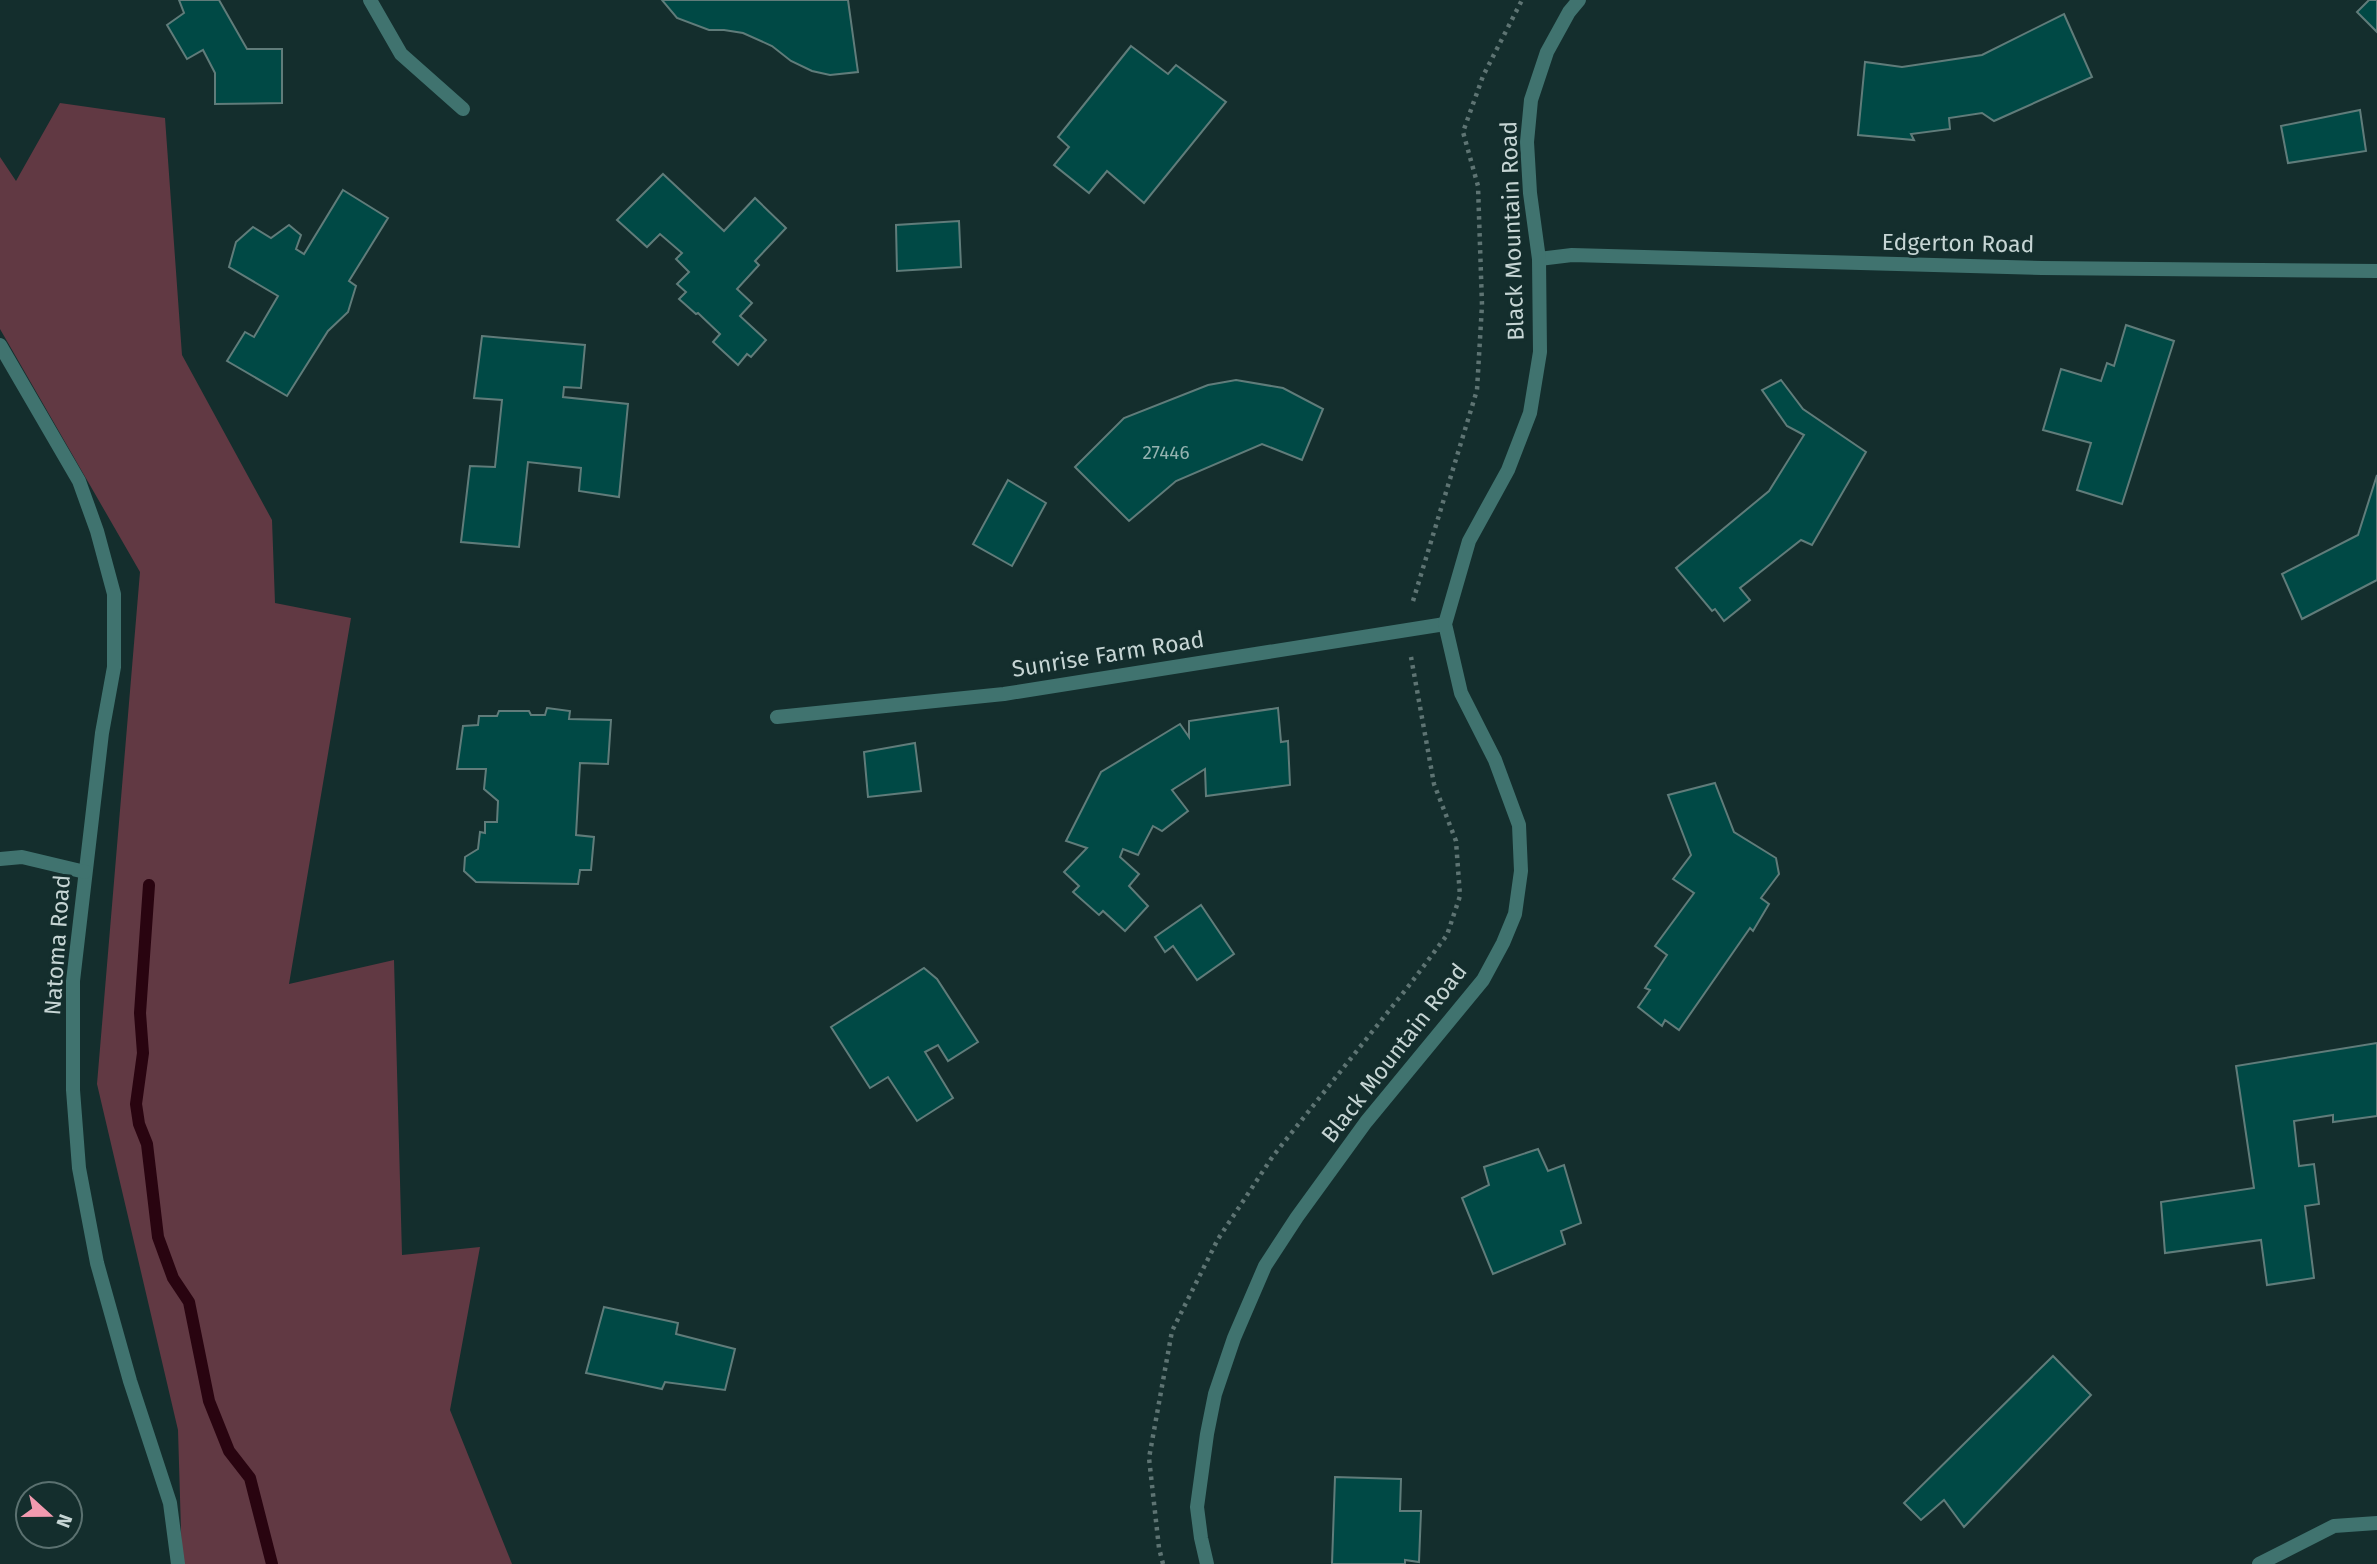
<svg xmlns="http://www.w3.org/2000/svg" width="2377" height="1564" viewBox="0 0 2377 1564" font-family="'Fira Sans',sans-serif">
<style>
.green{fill:#613943}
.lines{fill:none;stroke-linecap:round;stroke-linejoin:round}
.stream{stroke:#290410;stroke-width:12}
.building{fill:#004945;stroke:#607c7a;stroke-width:2}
.path{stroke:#5e7473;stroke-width:4.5;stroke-dasharray:3.5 5;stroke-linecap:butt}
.street{stroke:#40736f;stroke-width:14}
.labels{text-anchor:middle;stroke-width:6;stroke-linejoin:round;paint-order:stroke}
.number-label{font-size:19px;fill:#94b2b0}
.street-label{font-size:23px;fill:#c6d5d4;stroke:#142e2d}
</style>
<rect width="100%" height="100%" fill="#142e2d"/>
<path class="green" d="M60,103L165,118L182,355L272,520L275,603L351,618L289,984L394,960L402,1255L480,1247L450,1410L512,1564H182L178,1430L97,1084L140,572L0,329V157L16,181Z"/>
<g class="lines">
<path class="stream" d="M149,885L140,1013L143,1053L136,1104L139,1124L147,1144L158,1237L173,1278L189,1302L209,1401L229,1451L250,1478L272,1564"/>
</g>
<g class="building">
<path d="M179,0H219L247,49H282V103L215,104V73L203,50L187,59L167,25L184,13Z"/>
<path d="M662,0H848L858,72L830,75L812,71L791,61L772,46L743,33L724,30H709L677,18Z"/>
<path d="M2369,0H2377V32L2357,12Z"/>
<path d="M2064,14L2092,77L1994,121L1982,113L1949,118L1950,129L1911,134L1914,140L1858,135L1865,62L1902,67L1982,55Z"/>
<path d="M1131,46L1168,74L1176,65L1226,102L1144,203L1107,171L1089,193L1054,165L1069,147L1058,137Z"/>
<path d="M2360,110L2366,151L2288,163L2281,126Z"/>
<path d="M663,174L724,231L755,198L786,228L755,261L759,265L737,289L752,303L740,316L766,340L751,357L747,354L738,365L713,342L720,334L698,313L696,314L679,299L686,292L677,284L689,272L676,259L682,253L660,234L647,247L617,220Z"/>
<path d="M343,190L388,218L349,281L356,286L348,312L328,331L287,396L227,361L245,332L254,337L278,296L229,267L236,242L253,227L271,238L289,225L301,235L296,249L304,254Z"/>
<path d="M959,221L961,267L897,271L896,225Z"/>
<path d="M2126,325L2174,341L2122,504L2077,490L2091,443L2043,430L2061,369L2101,381L2107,363L2114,366Z"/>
<path d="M482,336L585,345L581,388L564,387L563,397L628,404L619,497L579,491L581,468L528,462L519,547L461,542L470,466L495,467L502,400L474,398Z"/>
<path d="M1236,380L1283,388L1323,409L1302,460L1262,444L1176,481L1129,521L1075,467L1124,418L1208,385Z"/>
<path d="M1781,380L1803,409L1866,452L1812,545L1801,540L1740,588L1750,600L1724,621L1715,609L1712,611L1676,568L1769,491L1804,435L1787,426L1762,390Z"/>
<path d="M2377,475V580L2302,619L2282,574L2358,535Z"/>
<path d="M1008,480L1046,503L1012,566L973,544Z"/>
<path d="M547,708L570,711L569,719L611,720L608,764L580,763L576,835L594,837L591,870H580L578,884L476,882L464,871L465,857L478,849L480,832L485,833V822H497L498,801L484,789L486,769H457L463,726L478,725L479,716H497L499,711H529L531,715H545Z"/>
<path d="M1278,708L1281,742L1288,741L1290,785L1206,796L1205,769L1172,790L1188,811L1162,831L1153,826L1138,855L1123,849L1120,857L1139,874L1129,886L1148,906L1125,931L1103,911L1099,915L1073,892L1079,886L1064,872L1087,848L1066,841L1101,772L1180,724L1189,737V721Z"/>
<path d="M915,743L921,791L868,797L864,752Z"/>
<path d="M1715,783L1734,832L1776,858L1779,874L1761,898L1769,904L1753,931L1750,928L1679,1030L1665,1020L1662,1026L1638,1007L1650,990L1645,988L1667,955L1655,946L1694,893L1673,879L1691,855L1668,795Z"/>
<path d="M1201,905L1234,954L1197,980L1173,946L1165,952L1155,937Z"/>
<path d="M924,968L937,979L978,1042L948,1061L938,1045L925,1052L953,1098L917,1121L888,1077L870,1088L831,1027Z"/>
<path d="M2377,1043V1116L2333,1122V1115L2294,1121L2299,1166L2314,1164L2319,1204L2305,1206L2314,1278L2267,1285L2261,1240L2165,1253L2161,1202L2254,1188L2236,1066Z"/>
<path d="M1538,1149L1548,1171L1564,1165L1581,1223L1561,1231L1565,1244L1493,1274L1462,1198L1489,1185L1484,1167Z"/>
<path d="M604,1307L678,1323L676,1334L735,1349L725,1390L665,1382L662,1389L586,1373Z"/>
<path d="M2053,1356L2091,1395L1964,1527L1944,1500L1921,1520L1904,1503Z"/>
<path d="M1335,1477L1401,1479L1400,1511H1421L1419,1562L1405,1560V1564H1332Z"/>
</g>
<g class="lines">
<g class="path">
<path d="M1413,601L1477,390L1482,305L1478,186L1463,132L1483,76L1522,0"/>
<path d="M1163,1564L1159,1548L1149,1458L1172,1331L1218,1239L1273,1156L1411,983L1447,935L1460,896L1456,841L1434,784L1411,657"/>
</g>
<g class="street">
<path d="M370,0L401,54L463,109"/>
<path d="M1539,259L1572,255L2042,268L2377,271"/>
<path d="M0,345L79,481L97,531L114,594V667L102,733L73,981V1090L79,1168L97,1263L130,1381L170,1503L178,1564"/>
<path d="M777,717L1004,694L1445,624"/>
<path d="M0,859L22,857L85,872"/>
<path d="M1207,1564L1201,1538L1197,1507L1207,1434L1215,1394L1234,1338L1265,1266L1297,1217L1366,1122L1483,980L1503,943L1515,914L1521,871L1519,825L1495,760L1461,693L1445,624L1469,541L1508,470L1530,413L1540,352L1539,259L1530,193L1527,142L1531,100L1547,52L1569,12L1579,0"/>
<path d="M2259,1564L2334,1526L2377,1523"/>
</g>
</g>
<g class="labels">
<g class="number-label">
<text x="1166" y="459">27446</text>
</g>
<g class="street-label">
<text transform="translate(1512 231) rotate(-92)" y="8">Black Mountain Road</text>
<text transform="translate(1958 243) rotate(1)" y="8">Edgerton Road</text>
<text transform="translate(1108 654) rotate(-9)" y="8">Sunrise Farm Road</text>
<text transform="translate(57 945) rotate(-86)" y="8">Natoma Road</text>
<text transform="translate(1394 1053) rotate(-52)" y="8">Black Mountain Road</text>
</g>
</g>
<g transform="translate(49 1515) rotate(111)"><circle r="33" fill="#142e2d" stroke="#5b7170" stroke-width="2"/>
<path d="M0-5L12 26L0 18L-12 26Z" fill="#f29aaf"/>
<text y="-10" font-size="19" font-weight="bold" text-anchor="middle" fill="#c6d5d4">N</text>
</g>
</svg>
